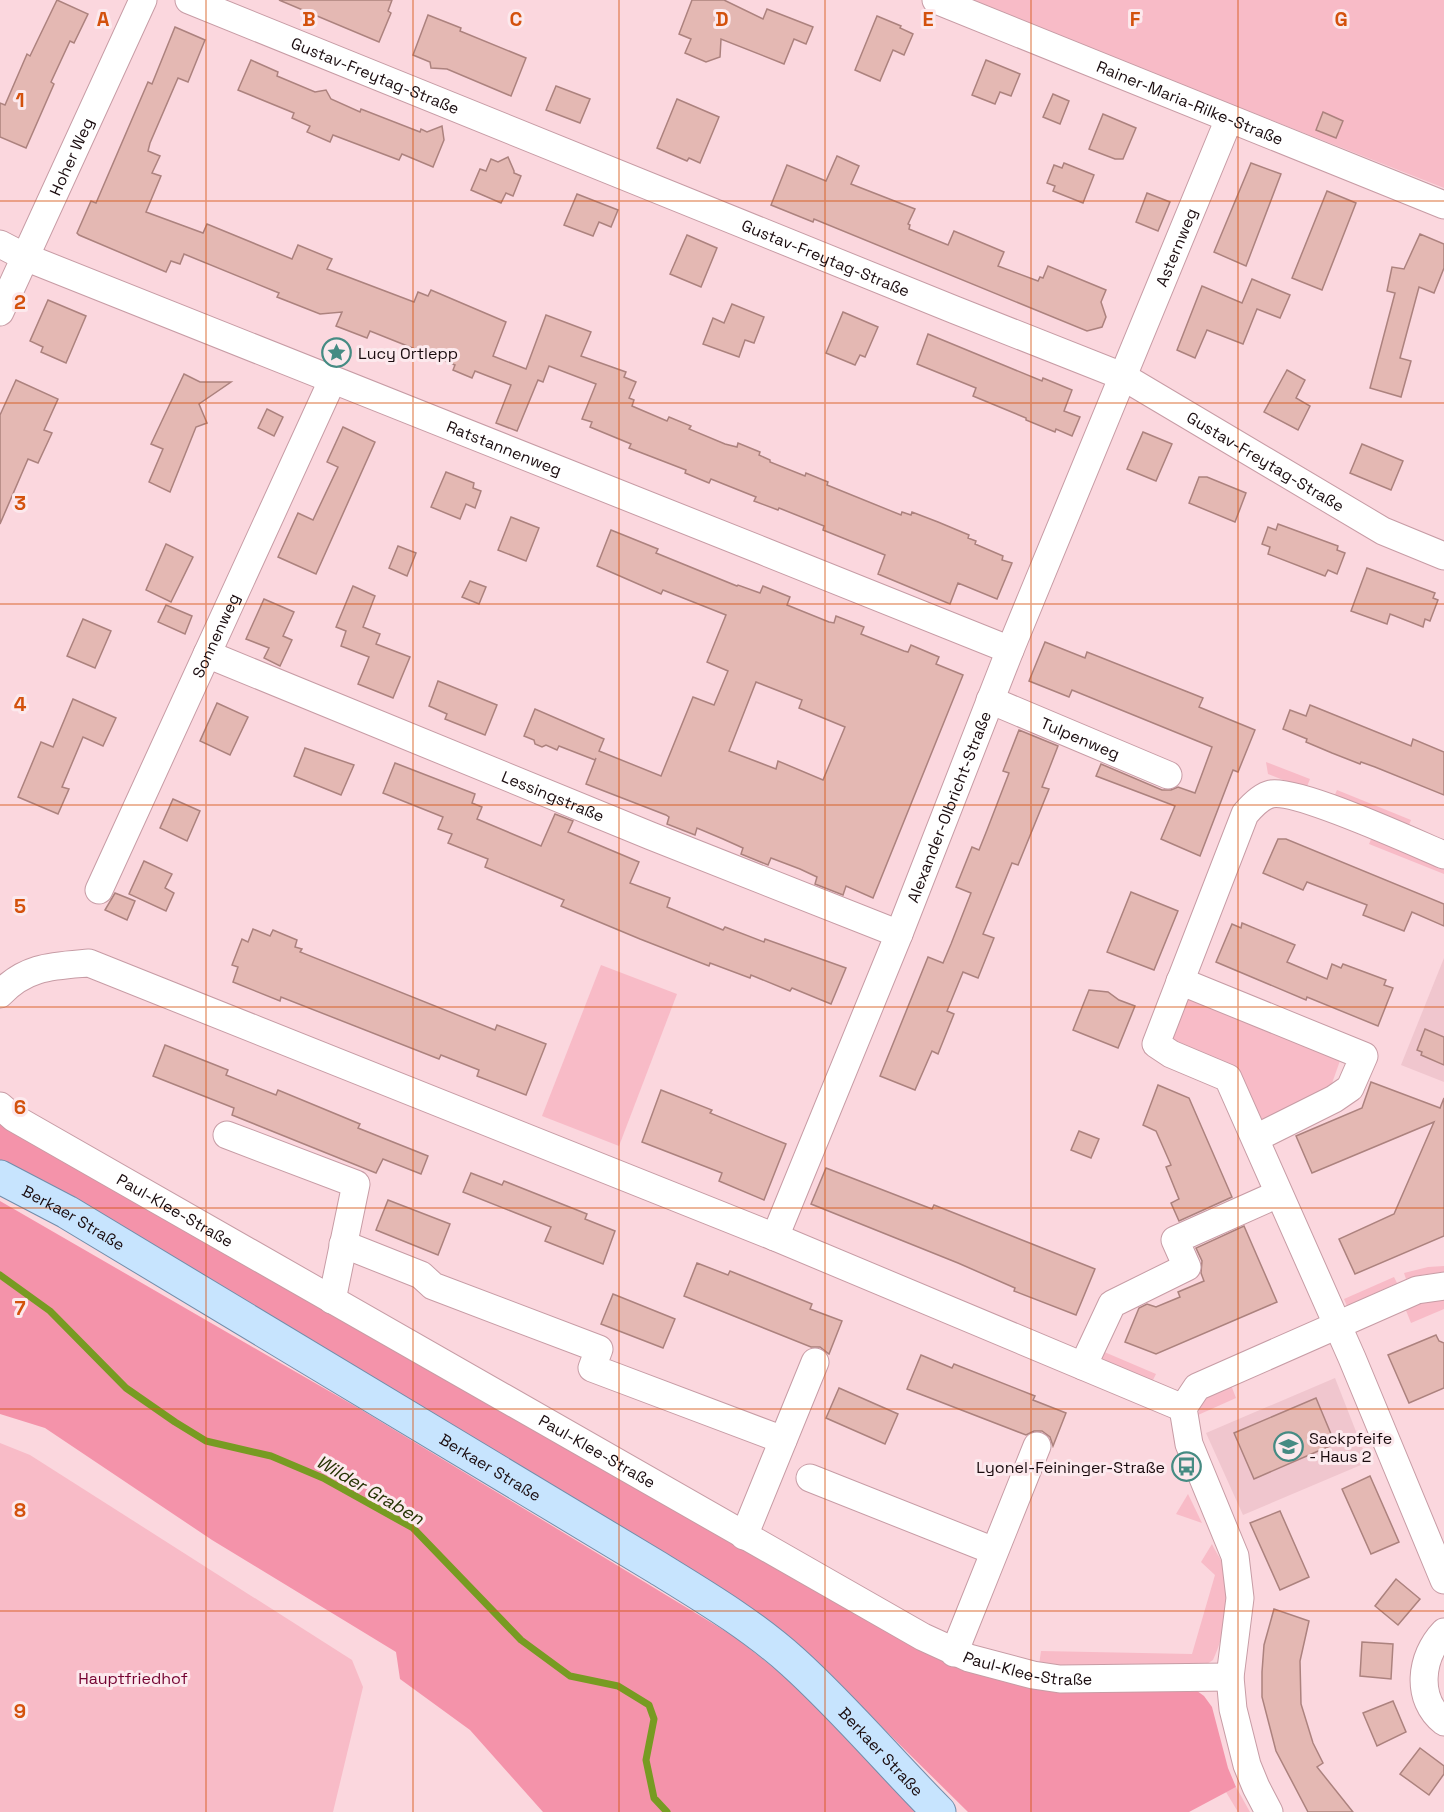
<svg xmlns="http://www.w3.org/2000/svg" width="1444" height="1812" viewBox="0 0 1444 1812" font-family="'Space Grotesk',sans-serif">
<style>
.built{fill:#f0c6ce}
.green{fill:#f8bbc7}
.forest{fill:#f493aa}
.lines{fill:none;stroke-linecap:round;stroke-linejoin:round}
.stream{stroke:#779b22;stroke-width:7}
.building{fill:#e4b8b3;stroke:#ac827e;stroke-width:1.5;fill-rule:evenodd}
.minor-casing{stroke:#c79ca5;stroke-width:29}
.major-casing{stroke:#728daa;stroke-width:35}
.minor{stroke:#fff;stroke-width:27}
.major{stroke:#c7e4fe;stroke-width:33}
.grid{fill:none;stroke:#d3510c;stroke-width:1.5;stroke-opacity:0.55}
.labels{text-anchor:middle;stroke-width:6;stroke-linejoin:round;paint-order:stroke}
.street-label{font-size:16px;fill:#1a0c0f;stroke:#fce9ed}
.poi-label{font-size:16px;fill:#1a0c0f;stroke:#fce9ed;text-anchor:start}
.park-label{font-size:16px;fill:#740332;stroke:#fce9ed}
.water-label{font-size:18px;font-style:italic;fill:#253303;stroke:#fce9ed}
.grid-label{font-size:20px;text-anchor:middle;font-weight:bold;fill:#d3510c;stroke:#fce9ed;stroke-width:6;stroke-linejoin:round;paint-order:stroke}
</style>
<rect width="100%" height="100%" fill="#fbd7de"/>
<g class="built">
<path d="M1444,958V1082L1401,1065Z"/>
<path d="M1335,1378L1368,1462L1243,1515L1206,1433Z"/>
</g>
<g class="green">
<path d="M970,0H1444V188L1020,21Z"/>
<path d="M1266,762L1310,779L1306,789L1268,774Z"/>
<path d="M1337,790L1411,820L1407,830L1333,799Z"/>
<path d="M1372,837L1444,866V874L1369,844Z"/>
<path d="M601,965L677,994L619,1146L542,1116Z"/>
<path d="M1184,991L1342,1055L1330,1089L1260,1121L1173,1043L1171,1035Z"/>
<path d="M1444,1266V1272L1421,1275L1406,1279L1404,1273L1428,1267Z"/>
<path d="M1394,1277L1397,1283L1347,1306L1344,1299Z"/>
<path d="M1444,1299V1309L1411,1323L1405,1308L1414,1304Z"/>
<path d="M1102,1351L1156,1374L1152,1382L1098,1359Z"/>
<path d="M1231,1385L1236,1398L1198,1415C1201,1396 1215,1392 1231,1385Z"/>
<path d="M0,1443L30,1455L352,1660L363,1687L333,1812H0Z"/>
<path d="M1188,1494L1202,1523L1176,1514Z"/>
<path d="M1212,1544C1215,1551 1221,1558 1223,1566C1231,1595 1226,1633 1213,1660L1204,1666L1188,1669L1039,1665L1041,1651L1192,1654L1215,1575L1201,1562Z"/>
<path d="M1236,1787L1250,1812H1238L1226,1792Z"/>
</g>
<g class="forest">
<path d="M0,1119L981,1674L1193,1688L1204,1696L1212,1707L1228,1768L1236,1787L1189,1812H968L817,1663L237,1298L0,1161Z"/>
<path d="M0,1201L360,1409L735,1637L799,1688L917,1812H543L470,1730L400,1679L396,1652L212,1540L45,1428L0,1414Z"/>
</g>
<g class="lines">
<path class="stream" d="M0,1275L50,1311L126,1388L175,1422L206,1441L271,1456L323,1478L413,1528L521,1640L570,1676L618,1686L649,1705L654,1719L646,1760L654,1798L667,1812"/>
</g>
<g class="building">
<path d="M57,0L88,14L74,43L70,41L51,82L54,84L26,148L0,137V103L5,105L27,54L30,56Z"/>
<path d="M279,0H392L388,11L391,13L379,42Z"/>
<path d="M692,0H724L763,19L767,9L813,27L806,44L794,39L784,64L721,39L720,57L706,62L685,53L691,39L679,34Z"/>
<path d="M428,15L461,28L460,31L526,58L511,96L447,69L431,68L430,62L413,55Z"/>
<path d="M877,16L901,26L900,28L913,34L904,55L893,50L880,81L855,70Z"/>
<path d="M175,27L205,40L188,82L178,78L150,143L148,151L160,156L152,173L161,176L146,212L203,233L207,224L292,259L298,245L332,259L327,269L414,302L418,292L428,296L431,290L506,322L493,356L526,369L546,315L591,332L581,356L626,372L624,377L636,382L629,398L634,400L632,406L667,421L669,417L691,426L689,429L725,444L737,447L738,443L760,452L759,455L770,460V462L805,476L806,473L828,482L827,485L901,515L902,512L911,515L912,512L938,522L969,535L968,538L976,541L975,544L1003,556L1002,560L1012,563L997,599L958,583L950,604L878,574L885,555L823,530L824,526L779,508L778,510L754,501L756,497L711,479L709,483L685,473L686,470L629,448L631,444L590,427L592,422L582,419L596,384L549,366L543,382L538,380L517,431L496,423L511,385L475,371L472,378L453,370L455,365L370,331L367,338L336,326L342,312L320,314L277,297L279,293L184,254L180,264L171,261L166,272L79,235L77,233L91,201L96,203L148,82L152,84Z"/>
<path d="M251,60L278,72L277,76L315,92L326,90L331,99L360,112L361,109L420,132L421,129L427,132L442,126L444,140L433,167L402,154L399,160L333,135L330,142L307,132L310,126L292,118L294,113L238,90Z"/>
<path d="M986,60L1020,74L1011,96L1000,92L995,104L972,95Z"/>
<path d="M556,86L590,99L580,123L546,110Z"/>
<path d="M1053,94L1069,101L1060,124L1043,117Z"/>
<path d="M677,99L719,117L700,163L689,158L687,161L657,148Z"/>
<path d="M1323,112L1343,121L1336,138L1316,130Z"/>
<path d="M1103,114L1136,128L1123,159H1115L1089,149Z"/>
<path d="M837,156L859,166L851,184L915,209L908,224L910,225L909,229L948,245L954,231L1004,252L998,266L1038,281L1040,277L1043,278L1048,266L1106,290L1101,302L1106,317L1102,327L1087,331L814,219L813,222L771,205L787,165L826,181Z"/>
<path d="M508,157L514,171V173L521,176L513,196L506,193L501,203L471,190L480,169L486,171L491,159L498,162Z"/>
<path d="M1064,163L1094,175L1083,203L1053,191L1055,186L1047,183L1054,165L1062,168Z"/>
<path d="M1251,163L1281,174L1246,266L1214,252Z"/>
<path d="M1327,191L1356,203L1322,290L1292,278Z"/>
<path d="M1147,193L1170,202L1158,231L1136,222Z"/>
<path d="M577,194L618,210L611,227L599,222L593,236L564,225Z"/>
<path d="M1420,234L1444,244V268L1434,293L1419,287L1400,358L1411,361L1401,397L1370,388L1395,293L1387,291L1392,267L1404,269Z"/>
<path d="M687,235L717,248L701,287L670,274Z"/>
<path d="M1252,279L1290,295L1280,318L1257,309L1243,344L1207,330L1195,358L1177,350L1202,286L1242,303Z"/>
<path d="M48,300L86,316L66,363L41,352L43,347L30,341Z"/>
<path d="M732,304L764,317L754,343L745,340L739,357L703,344L713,318L724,323Z"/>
<path d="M843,312L878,327L865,357L860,355L855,365L826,353Z"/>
<path d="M928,334L1042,381L1043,378L1072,390L1064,411L1080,417L1072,436L1056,429L1055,432L1026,420V418L973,396L976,388L917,364Z"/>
<path d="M1287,370L1305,380L1296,398L1310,406L1298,430L1264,412Z"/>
<path d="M184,374L200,382H231L199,404L207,423L196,427L170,492L149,482L163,449L151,444Z"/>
<path d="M16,380L58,399L44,430L52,433L38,463L28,459L0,524V415Z"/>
<path d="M267,409L283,417L274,436L258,428Z"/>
<path d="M343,427L375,442L316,574L278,557L298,513L313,520L338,467L327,462Z"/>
<path d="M1143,432L1172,444L1156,481L1127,469Z"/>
<path d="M1362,444L1403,461L1391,490L1350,473Z"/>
<path d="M446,472L474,483L473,488L481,491L475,508L466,504L460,519L431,507Z"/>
<path d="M1199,477H1207L1246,493L1235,522L1189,503Z"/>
<path d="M511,517L539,528L526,561L498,550Z"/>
<path d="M1278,524L1338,546L1337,550L1345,553L1337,574L1328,570L1325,576L1268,554L1270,547L1262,544L1268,527L1276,530Z"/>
<path d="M611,530L658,549L656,553L737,586L738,585L760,593L763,586L790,597L787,605L829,622L834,623L836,616L864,627L861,634L904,651L908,652L911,645L939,657L936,664L963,675L873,898L846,886L843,895L815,884L817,877L800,869L771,858L768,865L741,854L743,848L723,839L697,828L695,835L667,824L669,817L666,815L586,784L596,758L595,760L559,746L557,750L546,745L542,747L535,744L534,740L524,736L535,709L604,739L599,751L661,776L693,697L714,705L728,671L707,662L726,615L663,590L661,594L597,566ZM756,682L802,700L799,708L845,727L823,780L778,761L776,769L729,751Z"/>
<path d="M166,544L193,557L171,602L146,590Z"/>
<path d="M398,546L416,553L407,576L389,568Z"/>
<path d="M1367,568L1435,593L1433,598L1438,600L1430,621L1425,619L1423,627L1390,614L1387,624L1351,611Z"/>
<path d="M470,581L486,587L479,604L462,597Z"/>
<path d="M353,586L375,596L363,627L380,634L376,644L410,657L393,698L358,684L369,657L341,646L346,631L336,627Z"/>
<path d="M264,599L294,612L283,636L292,640L280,666L264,658L269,648L246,639Z"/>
<path d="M166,605L192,616L185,634L158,622Z"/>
<path d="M83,619L111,631L95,668L67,656Z"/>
<path d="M1045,642L1085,658L1087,652L1203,698L1199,707L1255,730L1238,772L1233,770L1200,856L1161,839L1175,806L1096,776L1101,764L1162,790H1171L1178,787L1195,793L1212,747L1072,690L1069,697L1029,681Z"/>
<path d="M438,681L497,705L485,735L445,719L447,714L429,706Z"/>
<path d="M73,699L116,718L103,746L83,737L62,787L69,789L58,814L18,797L41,742L53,747Z"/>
<path d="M217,703L248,717L230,755L200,741Z"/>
<path d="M1310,705L1411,746L1413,739L1444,752V795L1375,767L1361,762L1360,764L1332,753L1306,742L1307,739L1283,729L1290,710L1306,716Z"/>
<path d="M1019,730L1058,746L1042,787L1049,789L1018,865L1012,863L983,934L994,938L978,978L963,972L947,1011L954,1014L938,1054L932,1051L915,1090L880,1076L928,957L943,963L951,944L971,893L956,887L972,847L979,850L987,830L1009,773L1003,771Z"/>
<path d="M305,748L354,765L341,795L294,776Z"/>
<path d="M395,763L475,794L472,803L482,807L477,819L541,846L555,814L573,821L568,832L639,862L630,883L670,898L667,907L723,930L725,927L764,942L765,939L846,968L831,1004L792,988L790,991L751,975L750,978L710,963L709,966L640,939L561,906L564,900L485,867L488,859L448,843L452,834L438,829L443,817L383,793Z"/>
<path d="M173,799L200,811L187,841L160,828Z"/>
<path d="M1278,839H1286L1444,904V926L1412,912L1404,931L1363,915L1367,905L1307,882L1303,890L1263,873Z"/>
<path d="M144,861L172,874L165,888L174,893L166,911L129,894Z"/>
<path d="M1131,892L1178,911L1154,970L1107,952Z"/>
<path d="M115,893L135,901L127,920L105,910Z"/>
<path d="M1242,923L1295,945L1287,962L1327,979L1332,964L1341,968L1343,964L1386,980L1384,985L1393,988L1378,1026L1307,997L1306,1000L1216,962L1232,924L1241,928Z"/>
<path d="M253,929L270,936L273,930L297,940L295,947L302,949L300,952L495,1030L497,1025L546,1044L526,1095L477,1076L479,1070L441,1055L439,1059L281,997L280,1001L233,982L238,967L232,965L242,939L248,942Z"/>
<path d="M1089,990L1108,992L1119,1000L1135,1006L1118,1048L1073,1030Z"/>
<path d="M1425,1029L1444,1037V1065L1421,1055L1422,1052L1417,1050Z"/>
<path d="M165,1045L228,1070L226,1075L276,1095L278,1090L360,1124L358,1128L428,1156L421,1174L383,1159L376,1173L232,1115L234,1108L153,1076Z"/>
<path d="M1371,1082L1440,1108L1444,1098V1236L1355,1274L1339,1239L1394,1214L1434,1122L1312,1173L1296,1136L1362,1108Z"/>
<path d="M1158,1085L1189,1098L1232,1197L1179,1221L1171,1203L1179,1199L1166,1167L1171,1165L1156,1131L1143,1125Z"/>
<path d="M661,1090L712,1110L710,1113L786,1144L764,1200L719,1181L722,1173L642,1142Z"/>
<path d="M1079,1131L1099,1139L1091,1158L1071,1150Z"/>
<path d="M826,1168L932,1209L934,1205L1095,1269L1076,1315L1014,1291L1015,1288L958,1263L811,1204Z"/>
<path d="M471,1173L502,1185L504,1181L587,1214L585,1219L615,1231L603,1264L545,1241L551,1227L463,1192Z"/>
<path d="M388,1200L450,1224L438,1255L376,1230Z"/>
<path d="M1244,1226L1277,1302L1156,1354L1125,1342L1139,1308L1147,1304L1156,1307L1180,1297L1178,1292L1204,1281L1201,1273L1202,1261L1196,1248Z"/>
<path d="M697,1263L728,1275L730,1271L812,1304L810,1309L842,1321L829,1354L820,1347H811L684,1296Z"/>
<path d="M613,1294L675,1319L663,1348L601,1324Z"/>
<path d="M1436,1335L1439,1341L1444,1343V1388L1409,1403L1388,1355Z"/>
<path d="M921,1355L952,1368L954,1364L1035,1396L1033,1400L1066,1413L1053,1446L1050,1437L1042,1431H1034L1026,1435L907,1389Z"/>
<path d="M839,1388L898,1414L885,1444L826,1418Z"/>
<path d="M1316,1398L1331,1434L1328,1436L1332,1445L1254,1479L1234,1433Z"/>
<path d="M1370,1476L1399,1542L1371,1554L1342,1489Z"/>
<path d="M1280,1511L1309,1577L1280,1590L1250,1523Z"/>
<path d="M1396,1579L1420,1599L1398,1625L1375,1606Z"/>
<path d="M1274,1609L1309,1621L1300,1661L1301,1704L1313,1743L1323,1763L1317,1767L1353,1812H1308L1276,1751L1262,1697V1672L1264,1645Z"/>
<path d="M1362,1642L1393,1644L1391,1679L1360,1676Z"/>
<path d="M1393,1701L1406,1732L1377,1746L1363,1713Z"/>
<path d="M1420,1748L1444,1766V1774L1429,1795L1400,1774Z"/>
</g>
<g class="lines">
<defs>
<g id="minor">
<path id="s1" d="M189,0L955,310L1122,376L1383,531L1444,556"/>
<path id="s2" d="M936,0L1444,205"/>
<path id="s3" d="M0,244L25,257C353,388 682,518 1010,650"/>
<path id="s4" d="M0,312L143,0"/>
<path id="s5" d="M207,654L651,836L899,934"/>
<path id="s6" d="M990,700L1168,775"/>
<path d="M1444,855C1413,842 1298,789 1271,794C1262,796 1251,807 1245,814L1156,1044L1171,1054L1228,1078L1352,1358L1444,1580"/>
<path id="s7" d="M99,890L332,381"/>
<path d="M1180,981L1364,1056L1350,1088L1334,1099L1256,1138"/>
<path d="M0,994C26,966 53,966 89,963L775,1237L1183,1408"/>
<path id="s8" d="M0,1106L14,1118L923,1637L969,1658L1033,1675L1060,1679L1230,1677"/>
<path d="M227,1135L356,1184L332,1300"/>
<path id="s9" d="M775,1237L899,934L1010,650L1229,119"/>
<path d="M343,1244L421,1275L433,1286L599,1349L592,1368L783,1440"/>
<path d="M1083,1366L1112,1304L1187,1267L1175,1240L1278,1194"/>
<path d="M810,1478L994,1551"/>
<path d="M744,1536L815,1362"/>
<path d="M1444,1632C1420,1657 1415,1699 1444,1722"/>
<path d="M954,1653L1037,1446"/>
<path d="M1269,1812L1256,1787L1247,1765L1233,1709L1230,1677L1240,1598L1235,1556L1189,1444L1183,1408L1197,1387L1417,1290L1444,1286"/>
</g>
<g id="major">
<path id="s10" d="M0,1177L67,1212L658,1568C705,1597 752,1625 793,1662C845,1709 890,1763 939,1812"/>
</g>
</defs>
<use href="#minor" class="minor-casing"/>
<use href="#major" class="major-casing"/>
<use href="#minor" class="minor"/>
<use href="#major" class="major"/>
</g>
<path class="grid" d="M206,0V1812M413,0V1812M619,0V1812M825,0V1812M1031,0V1812M1238,0V1812M0,201H1444M0,403H1444M0,604H1444M0,805H1444M0,1007H1444M0,1208H1444M0,1409H1444M0,1611H1444"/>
<defs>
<symbol id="sight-ring" viewBox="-11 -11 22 22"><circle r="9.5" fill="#fce9ed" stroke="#458b83" stroke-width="1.5"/><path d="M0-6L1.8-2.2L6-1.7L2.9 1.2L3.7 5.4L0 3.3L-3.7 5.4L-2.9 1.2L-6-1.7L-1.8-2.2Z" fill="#458b83"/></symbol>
<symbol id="school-ring" viewBox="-11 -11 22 22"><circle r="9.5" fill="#fce9ed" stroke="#458b83" stroke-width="1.5"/><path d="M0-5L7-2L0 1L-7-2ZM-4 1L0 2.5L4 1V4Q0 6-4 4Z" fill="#458b83"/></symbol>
<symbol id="bus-ring" viewBox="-11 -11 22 22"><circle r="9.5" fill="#fce9ed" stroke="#458b83" stroke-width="1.5"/><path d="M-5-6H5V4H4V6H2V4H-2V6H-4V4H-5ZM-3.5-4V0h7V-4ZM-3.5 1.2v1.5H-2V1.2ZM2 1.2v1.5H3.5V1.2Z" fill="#458b83"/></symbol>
</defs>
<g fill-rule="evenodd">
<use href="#sight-ring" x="320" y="336" width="33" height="33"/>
<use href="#school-ring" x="1272" y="1430" width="33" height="33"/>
<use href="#bus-ring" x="1170" y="1450" width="33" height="33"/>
</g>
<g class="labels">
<g class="street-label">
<text dy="6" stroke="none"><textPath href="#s1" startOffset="201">Gustav-Freytag-Straße</textPath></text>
<text dy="6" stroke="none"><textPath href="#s2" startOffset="274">Rainer-Maria-Rilke-Straße</textPath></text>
<text dy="6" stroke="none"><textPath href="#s4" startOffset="171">Hoher Weg</textPath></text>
<text dy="6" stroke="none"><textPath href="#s9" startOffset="1068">Asternweg</textPath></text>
<text dy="6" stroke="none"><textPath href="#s1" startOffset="687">Gustav-Freytag-Straße</textPath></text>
<text dy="6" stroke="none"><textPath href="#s3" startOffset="544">Ratstannenweg</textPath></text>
<text dy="6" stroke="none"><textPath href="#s1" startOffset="1173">Gustav-Freytag-Straße</textPath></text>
<text dy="6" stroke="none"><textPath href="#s7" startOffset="280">Sonnenweg</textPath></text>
<text dy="6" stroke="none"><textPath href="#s6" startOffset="98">Tulpenweg</textPath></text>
<text dy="6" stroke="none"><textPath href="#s5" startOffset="374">Lessingstraße</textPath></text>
<text dy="6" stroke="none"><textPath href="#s9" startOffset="464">Alexander-Olbricht-Straße</textPath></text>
<text dy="6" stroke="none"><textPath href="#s8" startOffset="204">Paul-Klee-Straße</textPath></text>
<text dy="6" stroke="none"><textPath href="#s10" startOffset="84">Berkaer Straße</textPath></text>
<text dy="6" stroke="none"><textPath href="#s8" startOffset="690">Paul-Klee-Straße</textPath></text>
<text dy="6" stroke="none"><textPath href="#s10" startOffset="570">Berkaer Straße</textPath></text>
<text dy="6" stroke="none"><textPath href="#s8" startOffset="1176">Paul-Klee-Straße</textPath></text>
<text dy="6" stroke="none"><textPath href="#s10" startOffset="1056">Berkaer Straße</textPath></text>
</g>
<g class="poi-label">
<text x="358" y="359">Lucy Ortlepp</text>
<text x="1309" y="1444">Sackpfeife<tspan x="1309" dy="18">- Haus 2</tspan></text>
<text x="1165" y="1473" text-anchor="end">Lyonel-Feininger-Straße</text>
</g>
<g class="park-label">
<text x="133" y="1684">Hauptfriedhof</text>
</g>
<g class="water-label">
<text transform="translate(370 1490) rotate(30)" y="6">Wilder Graben</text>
</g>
</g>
<g class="grid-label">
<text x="103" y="26">A</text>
<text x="309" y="26">B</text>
<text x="516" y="26">C</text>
<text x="722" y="26">D</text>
<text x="928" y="26">E</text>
<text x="1135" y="26">F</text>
<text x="1341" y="26">G</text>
<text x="20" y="107">1</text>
<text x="20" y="309">2</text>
<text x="20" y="510">3</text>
<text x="20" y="711">4</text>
<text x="20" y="913">5</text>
<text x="20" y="1114">6</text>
<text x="20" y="1315">7</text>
<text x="20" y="1517">8</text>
<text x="20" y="1718">9</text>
</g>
</svg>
